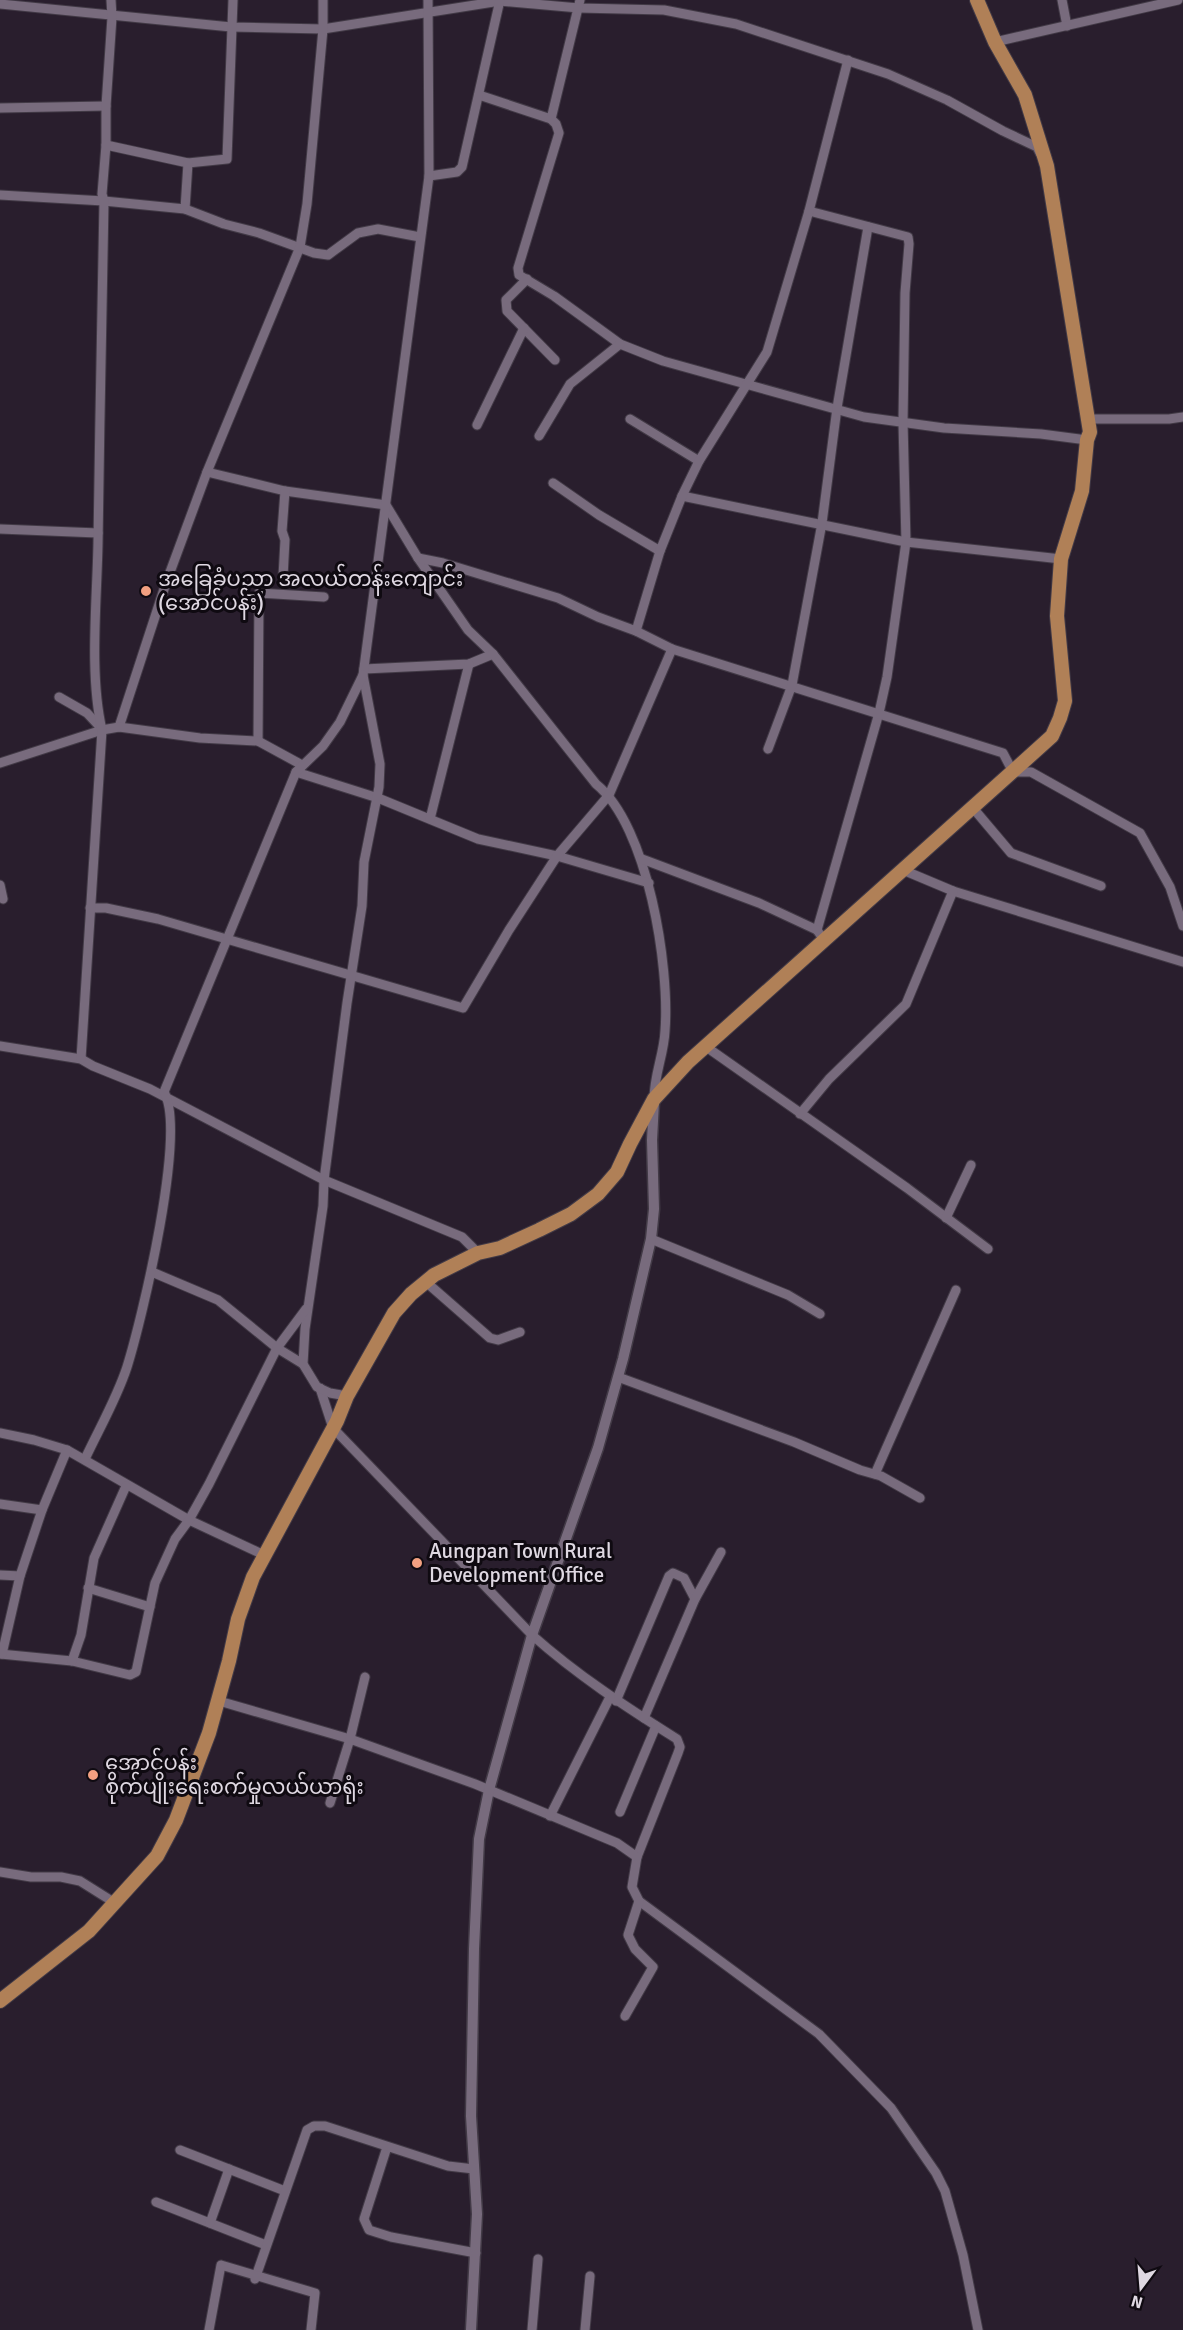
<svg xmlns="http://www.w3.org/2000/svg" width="1183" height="2330" viewBox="0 0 1183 2330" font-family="Signika,'Noto Sans Myanmar',sans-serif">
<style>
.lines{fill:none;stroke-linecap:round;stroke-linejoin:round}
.minor-casing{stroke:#423a46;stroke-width:11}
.tertiary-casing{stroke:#423a46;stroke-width:13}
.primary-casing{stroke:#423a46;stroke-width:16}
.minor{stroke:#786b7d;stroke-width:9}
.tertiary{stroke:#786b7d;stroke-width:10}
.primary{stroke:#b08057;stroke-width:14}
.poi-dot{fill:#f2a081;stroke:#0f0a11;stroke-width:2}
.labels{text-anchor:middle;stroke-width:6;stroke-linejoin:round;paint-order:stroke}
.poi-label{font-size:21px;fill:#dfd8e2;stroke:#0f0a11;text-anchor:start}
</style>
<rect width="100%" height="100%" fill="#291e2d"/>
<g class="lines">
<defs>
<g id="minor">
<path d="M1062,0L1067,26"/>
<path d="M0,4L231,27L323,29L500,1L579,8L664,10L736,24L888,74L947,100L1003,131L1037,147L1040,153"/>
<path d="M995,42L1178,0"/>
<path d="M479,95L551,119L556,124L559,133L518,268L519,275L554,296L620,344L663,361L864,417L944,428L1041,434L1087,440"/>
<path d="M0,108L106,106"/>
<path d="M551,119L580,0"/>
<path d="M106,145L188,163L227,159L233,0"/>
<path d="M429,176L457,172L462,167L500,0"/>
<path d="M0,195L104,201L185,209L224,224L259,233L314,253L328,255L358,233L378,229L420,237"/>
<path d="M185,209L188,163"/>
<path d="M809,211L908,237L909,244L905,293L903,422L906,542L887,677L879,713L817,930L824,940"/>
<path d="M527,279L506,300L507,311L555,360"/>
<path d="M630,419L699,461"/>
<path d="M1088,419H1169L1183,417"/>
<path d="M477,425L524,328"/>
<path d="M539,436L570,384L620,344"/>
<path d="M207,472L285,491L386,505L418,558L468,630L493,654L596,784C648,826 670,967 665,1031C664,1054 654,1075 654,1099"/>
<path d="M553,483L599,515L660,551"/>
<path d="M682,496L906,542L1061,559"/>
<path d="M0,529L98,533"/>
<path d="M418,558L443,563L558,598L598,617L636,631L672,649L1003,753L1013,772H1031L1140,833L1170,887L1183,926"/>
<path d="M283,577L285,540L282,531L285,491"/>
<path d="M636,631L660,551L682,496L699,461L767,352L809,211L848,60"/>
<path d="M364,669L469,664L493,654"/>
<path d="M59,697L87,713L101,728"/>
<path d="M119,727L166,583L207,472L300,247L307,204L323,29V0"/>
<path d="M258,741L259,593L324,597"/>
<path d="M768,749L792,685L822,523L837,408L868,227"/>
<path d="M0,763L102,730L119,727L200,738L258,741L302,765"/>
<path d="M296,772L378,798L478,839L557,856L649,883"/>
<path d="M973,808L1011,853L1101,886"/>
<path d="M430,819L469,664"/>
<path d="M642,859L759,903L817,930"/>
<path d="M903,870L953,891L1183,962"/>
<path d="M0,885L3,899"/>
<path d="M90,908H106L158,919L463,1008L509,930L557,856L609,795L672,649"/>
<path d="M0,1046L81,1059L93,1066L150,1089L324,1180L462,1237L478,1253"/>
<path d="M705,1046L907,1188L988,1249"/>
<path d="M81,1059L102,730C89,674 97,601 98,543C100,429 101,315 104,201L102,194L106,145V106L112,17L111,0"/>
<path d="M800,1114L829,1079L906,1004L953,891"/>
<path d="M946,1218L971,1165"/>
<path d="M651,1239L788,1295L820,1314"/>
<path d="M152,1272L218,1300L277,1348L303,1364"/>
<path d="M426,1282L490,1338L498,1340L520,1332"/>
<path d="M618,1377L794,1442L860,1470L881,1476L920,1498"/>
<path d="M320,1388L333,1428L532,1635C577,1675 626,1707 677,1739L680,1747L678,1753L637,1857"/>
<path d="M347,1396L330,1393L317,1387L303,1364L305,1329L323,1206L324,1180L347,1003L362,906L364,862L379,787L380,764L363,675L429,176L428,0"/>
<path d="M0,1433L34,1440L67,1450L189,1520L264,1555"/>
<path d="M85,1459C99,1429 117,1398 127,1367C142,1319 187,1132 164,1092L296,772L323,746L340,722L363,675"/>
<path d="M875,1474L956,1290"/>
<path d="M0,1504L42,1510"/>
<path d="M0,1575L20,1576"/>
<path d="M88,1588L150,1607"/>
<path d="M0,1654L72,1661L130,1675L136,1672L155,1583L175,1539L189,1520L209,1484L277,1348L306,1309"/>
<path d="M2,1654L20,1576L42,1510L67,1450"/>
<path d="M72,1661L81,1635L94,1558L126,1486"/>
<path d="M219,1701L350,1739L475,1784L617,1843L637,1857L632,1887L639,1901L819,2034L891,2108L936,2173L945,2191L963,2255L978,2330"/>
<path d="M616,1701L669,1576L673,1573L684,1578L695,1599"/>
<path d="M644,1718L695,1599L721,1552"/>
<path d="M330,1803L350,1739L365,1677"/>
<path d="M620,1812L656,1726"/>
<path d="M550,1816L610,1697"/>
<path d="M0,1872L31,1877H61L80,1881L115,1903"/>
<path d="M625,2016L653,1967L635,1949L628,1935L639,1901"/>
<path d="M387,2147L364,2219L369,2230L391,2237L476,2253"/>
<path d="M180,2150L285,2191"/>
<path d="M156,2202L266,2245"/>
<path d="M210,2223L229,2169"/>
<path d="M255,2279L307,2130L314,2126H325L448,2166L474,2169"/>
<path d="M209,2330L221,2265L315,2293L311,2330"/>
<path d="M532,2330L538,2259"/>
<path d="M585,2330L590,2276"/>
</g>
<path id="tertiary" d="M471,2330L477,2214L471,2116L474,1949L479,1839L489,1790L532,1635L598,1448L623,1359L651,1239L654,1209L652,1140L654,1102"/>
<path id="primary" d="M0,2001L89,1931L157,1856L176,1820L209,1733L229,1661L238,1619L253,1577L337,1421L347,1396L394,1313L411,1294L434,1275L478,1253L500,1248L539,1230L571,1214L598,1194L617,1172L630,1144L654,1099L688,1062L1021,764L1052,736L1060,718L1065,701L1057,616L1061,559L1082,491L1087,440L1090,432L1047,166L1025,95L995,42L977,0"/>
</defs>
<use href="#minor" class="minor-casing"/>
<use href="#tertiary" class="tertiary-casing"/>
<use href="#primary" class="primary-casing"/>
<use href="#minor" class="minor"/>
<use href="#tertiary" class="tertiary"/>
<use href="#primary" class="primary"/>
</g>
<g class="poi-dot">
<circle cx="146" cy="591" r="6"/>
<circle cx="417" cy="1563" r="6"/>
<circle cx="93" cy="1775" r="6"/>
</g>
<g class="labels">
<g class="poi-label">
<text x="158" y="586">အခြေခံပညာ အလယ်တန်းကျောင်း<tspan x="158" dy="24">(အောင်ပန်း)</tspan></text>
<text x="429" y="1558">Aungpan Town Rural<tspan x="429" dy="24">Development Office</tspan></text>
<text x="105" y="1770">အောင်ပန်း<tspan x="105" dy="24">စိုက်ပျိုးရေးစက်မှုလယ်ယာရုံး</tspan></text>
</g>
</g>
<g transform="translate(1141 2288) rotate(196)" stroke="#0f0a11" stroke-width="4.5" paint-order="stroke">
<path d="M0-4.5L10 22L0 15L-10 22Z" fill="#dfd8e2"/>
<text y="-9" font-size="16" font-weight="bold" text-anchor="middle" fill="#dfd8e2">N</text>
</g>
</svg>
